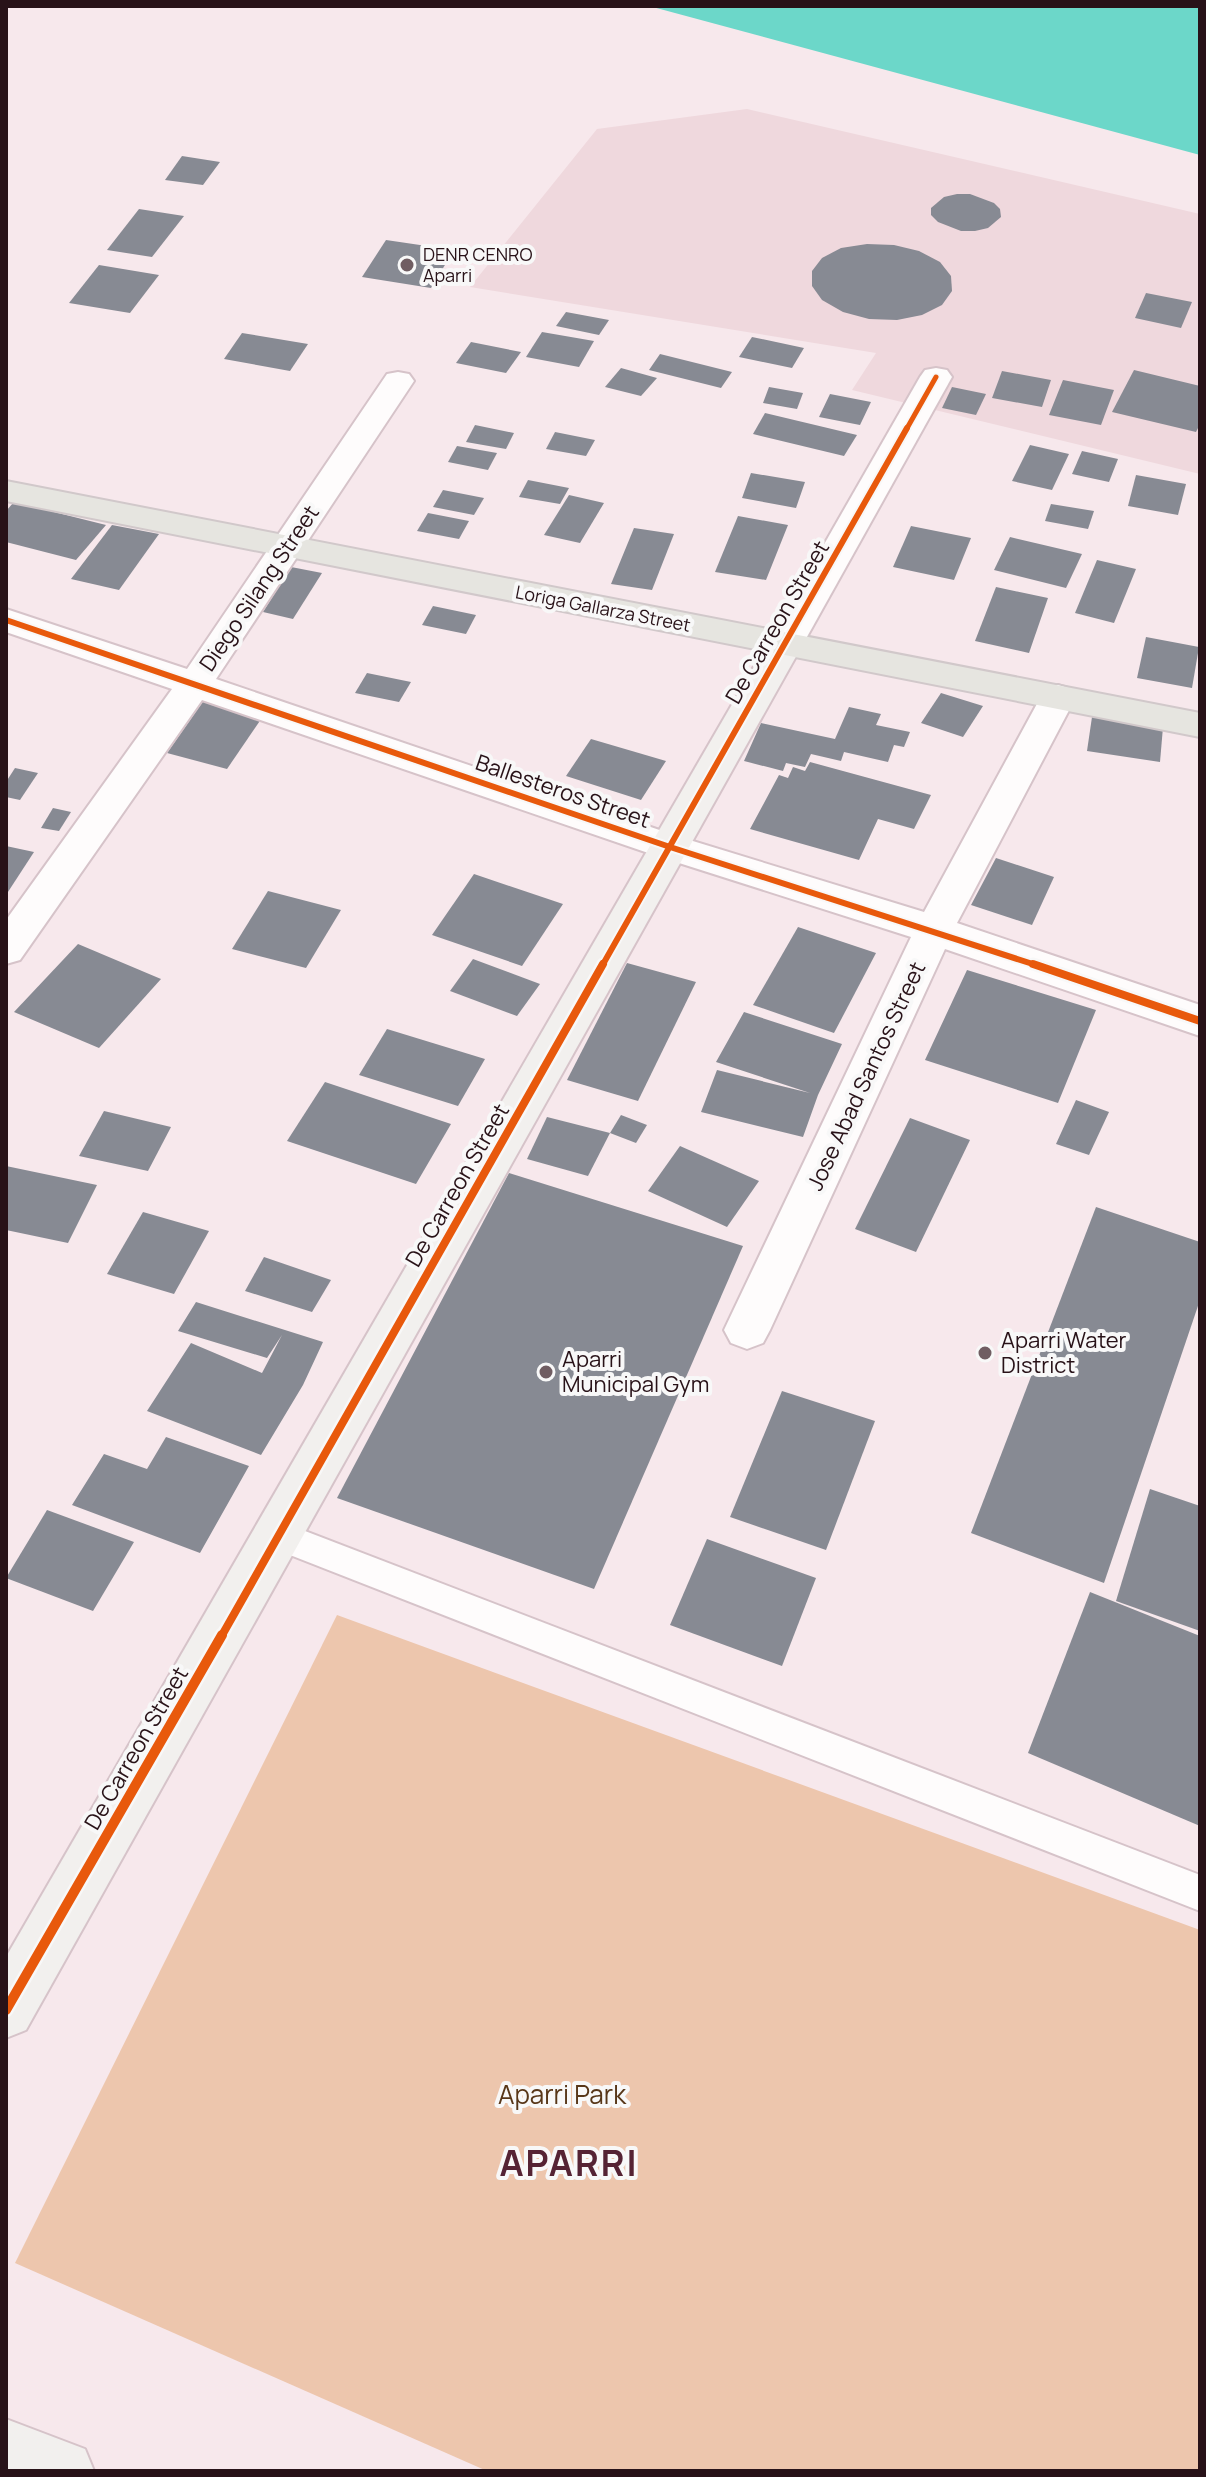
<svg xmlns="http://www.w3.org/2000/svg" width="1206" height="2477" viewBox="0 0 1206 2477" font-family="Manrope,sans-serif">
<style>
.built{fill:#efd8dd}
.green{fill:#edc6ad}
.water{fill:#6cd7c9}
.building{fill:#878a93}
.lines{fill:none;stroke-linecap:round;stroke-linejoin:round}
.lane-casing{stroke:#d6c3c9;stroke-width:4}
.street-casing{stroke:#d6c3c9;stroke-width:4}
.secondary-casing{stroke:#d6c3c9;stroke-width:4}
.primary-casing{stroke:#d1c8ca;stroke-width:4}
.lane{fill:#fefcfc;fill-rule:evenodd}
.street{fill:#fefcfc;fill-rule:evenodd}
.secondary{fill:#f2f0ee;fill-rule:evenodd}
.primary{fill:#e6e5e0;fill-rule:evenodd}
.cycleway-far3-casing{stroke:#f8f8f8;stroke-width:8}
.cycleway-far2-casing{stroke:#f8f8f8;stroke-width:10}
.cycleway-far1-casing{stroke:#f8f8f8;stroke-width:13}
.cycleway-casing{stroke:#f8f8f8;stroke-width:15}
.cycleway-far3{stroke:#e8590c;stroke-width:5}
.cycleway-far2{stroke:#e8590c;stroke-width:6}
.cycleway-far1{stroke:#e8590c;stroke-width:8}
.cycleway{stroke:#e8590c;stroke-width:10}
.poi-dot{fill:#705d62;stroke:#f8f8f8;stroke-width:3}
.labels{text-anchor:middle;stroke-width:8;stroke-linejoin:round;paint-order:stroke}
.far-poi-label{font-size:18px;fill:#281218;stroke:#f8f8f8;text-anchor:start}
.far-street-label{font-size:18px;fill:#281218;stroke:#f8f8f8}
.street-label{font-size:22px;fill:#281218;stroke:#f8f8f8}
.poi-label{font-size:22px;fill:#281218;stroke:#f8f8f8;text-anchor:start}
.near-park-label{font-size:26px;fill:#583719;stroke:#f8f8f8}
.near-district-label{font-size:36px;font-weight:bold;letter-spacing:2px;fill:#552334;stroke:#f8f8f8}
</style>
<rect width="100%" height="100%" fill="#f7e8ec"/>
<path class="built" d="M747,109L1200,214V474L852,390L876,353L470,287L597,129Z"/>
<path class="green" d="M337,1615L1200,1930V2471H487L15,2263Z"/>
<path class="water" d="M649,6H1200V155Z"/>
<g class="building">
<path d="M182,156L220,162L203,185L165,180Z"/>
<path d="M957,194H970L994,203L1000,209L1001,217L988,228L975,231H961L938,222L931,215V208L944,197Z"/>
<path d="M139,209L184,216L152,257L107,250Z"/>
<path d="M386,240L454,250L431,288L362,277Z"/>
<path d="M867,244L894,245L919,251L940,262L951,276L952,291L942,305L922,315L897,320L869,319L843,312L822,300L812,286V271L822,258L841,248Z"/>
<path d="M99,265L159,275L130,313L69,303Z"/>
<path d="M1146,293L1192,302L1181,328L1135,318Z"/>
<path d="M566,312L609,320L599,335L556,326Z"/>
<path d="M542,332L594,341L579,367L526,357Z"/>
<path d="M242,333L308,344L290,371L224,359Z"/>
<path d="M752,337L804,348L792,368L739,357Z"/>
<path d="M471,342L521,352L506,373L456,363Z"/>
<path d="M660,354L732,372L721,388L649,370Z"/>
<path d="M621,368L657,378L641,396L605,387Z"/>
<path d="M1134,370L1200,386V424L1196,432L1112,412Z"/>
<path d="M1002,371L1051,380L1042,407L992,398Z"/>
<path d="M1063,380L1114,390L1101,425L1049,415Z"/>
<path d="M769,387L803,393L797,409L763,403Z"/>
<path d="M952,387L986,394L976,415L942,408Z"/>
<path d="M830,394L871,402L860,425L819,417Z"/>
<path d="M765,413L857,435L844,456L753,434Z"/>
<path d="M475,425L514,433L506,449L466,442Z"/>
<path d="M555,432L595,440L586,456L546,449Z"/>
<path d="M1030,445L1069,454L1052,490L1012,481Z"/>
<path d="M457,446L497,453L488,470L448,462Z"/>
<path d="M1082,451L1118,459L1109,482L1072,474Z"/>
<path d="M751,473L805,482L796,508L742,498Z"/>
<path d="M1136,475L1186,484L1178,515L1128,506Z"/>
<path d="M528,480L569,488L560,504L519,497Z"/>
<path d="M443,490L484,498L474,515L433,507Z"/>
<path d="M569,495L604,503L580,543L544,535Z"/>
<path d="M14,502L106,525L76,560L6,542V511Z"/>
<path d="M1051,504L1094,511L1088,529L1045,521Z"/>
<path d="M428,513L469,521L459,539L417,531Z"/>
<path d="M738,516L788,525L766,580L715,572Z"/>
<path d="M112,525L159,534L119,590L71,579Z"/>
<path d="M911,526L971,538L954,580L893,567Z"/>
<path d="M634,528L674,534L652,590L611,584Z"/>
<path d="M1010,537L1082,554L1066,588L994,570Z"/>
<path d="M1097,560L1136,569L1114,623L1075,613Z"/>
<path d="M291,567L322,573L293,619L263,612Z"/>
<path d="M996,587L1048,598L1029,653L975,641Z"/>
<path d="M433,606L476,615L466,634L422,625Z"/>
<path d="M1146,637L1199,647L1192,688L1137,678Z"/>
<path d="M367,673L411,682L399,702L355,693Z"/>
<path d="M941,693L983,706L963,737L921,723Z"/>
<path d="M206,697L266,712L227,769L167,753Z"/>
<path d="M849,707L881,714L876,725L910,732L904,747L894,745L888,762L844,752L841,761L811,754L805,767L786,763L783,771L744,761L761,723L835,739Z"/>
<path d="M1092,717L1163,727L1160,762L1087,751Z"/>
<path d="M591,739L666,761L641,800L566,776Z"/>
<path d="M810,762L931,795L914,829L878,819L859,860L750,829L779,775L788,778L793,767L805,771Z"/>
<path d="M15,768L38,773L20,800L6,797V782Z"/>
<path d="M53,808L71,812L59,831L41,828Z"/>
<path d="M6,846L34,852L6,895Z"/>
<path d="M996,858L1054,877L1032,925L971,905Z"/>
<path d="M474,874L563,904L522,966L432,935Z"/>
<path d="M268,891L341,910L306,968L232,949Z"/>
<path d="M798,927L876,953L834,1033L753,1005Z"/>
<path d="M78,944L161,979L99,1048L14,1012Z"/>
<path d="M473,959L540,984L517,1016L450,991Z"/>
<path d="M627,963L696,982L638,1101L567,1080Z"/>
<path d="M967,970L1096,1010L1058,1103L925,1060Z"/>
<path d="M744,1012L842,1044L818,1095L803,1137L701,1112L717,1070L810,1093L716,1062Z"/>
<path d="M387,1029L485,1059L458,1106L359,1075Z"/>
<path d="M325,1082L451,1124L416,1184L287,1141Z"/>
<path d="M1076,1100L1109,1112L1089,1155L1056,1144Z"/>
<path d="M104,1111L171,1127L148,1171L79,1156Z"/>
<path d="M621,1115L647,1125L636,1143L610,1133Z"/>
<path d="M547,1117L610,1133L588,1176L527,1159Z"/>
<path d="M910,1118L970,1140L916,1252L855,1229Z"/>
<path d="M680,1146L759,1181L727,1227L648,1191Z"/>
<path d="M6,1166L97,1185L68,1243L6,1230Z"/>
<path d="M509,1173L743,1246L594,1589L337,1498Z"/>
<path d="M1096,1207L1200,1242V1300L1104,1583L971,1533Z"/>
<path d="M143,1212L209,1231L174,1294L107,1274Z"/>
<path d="M264,1257L331,1280L312,1312L245,1291Z"/>
<path d="M196,1302L323,1342L303,1385L261,1455L147,1411L191,1343L262,1373L282,1335L267,1358L178,1331Z"/>
<path d="M782,1391L875,1421L826,1550L730,1517Z"/>
<path d="M166,1437L249,1466L200,1553L72,1505L104,1454L147,1469Z"/>
<path d="M1150,1489L1200,1506V1631L1116,1601Z"/>
<path d="M47,1510L134,1542L93,1611L6,1578Z"/>
<path d="M707,1539L816,1578L782,1666L670,1625Z"/>
<path d="M1090,1592L1200,1636V1826L1028,1753Z"/>
</g>
<g class="lines">
<defs>
<path id="lane" d="M279,1521L1200,1875V1911L267,1546L262,1536L267,1526Z"/>
<g id="street">
<path d="M936,368L947,370L952,377L803,644L797,652L785,655L773,652L767,644L920,377L925,370Z"/>
<path d="M398,372L409,374L414,381L216,679L683,838L924,912L1045,689L1058,685L1071,689L1076,697L957,923L1200,1005V1036L945,949L770,1330L763,1343L747,1349L731,1343L724,1330L911,937L657,856L202,700L20,960L6,964V920L172,689L6,632V609L187,669L387,374Z"/>
</g>
<g id="secondary">
<path d="M785,633L797,636L803,644L26,2030L6,2038V1957L767,644L773,636Z"/>
<path d="M6,2419L85,2449L94,2471H6Z"/>
</g>
<path id="primary" d="M6,481L1200,713V737L6,501Z"/>
</defs>
<use href="#lane" class="lane-casing"/>
<use href="#street" class="street-casing"/>
<use href="#secondary" class="secondary-casing"/>
<use href="#primary" class="primary-casing"/>
<use href="#lane" class="lane"/>
<use href="#street" class="street"/>
<use href="#secondary" class="secondary"/>
<use href="#primary" class="primary"/>
<defs>
<path id="cycleway-far3" d="M906,430L936,377"/>
<g id="cycleway-far2">
<path d="M6,620L670,847L1039,966"/>
<path d="M602,966L907,428"/>
</g>
<g id="cycleway-far1">
<path d="M1033,964L1200,1021"/>
<path d="M221,1637L603,964"/>
</g>
<path id="cycleway" d="M6,2010L222,1635"/>
</defs>
<use href="#cycleway-far3" class="cycleway-far3-casing"/>
<use href="#cycleway-far2" class="cycleway-far2-casing"/>
<use href="#cycleway-far1" class="cycleway-far1-casing"/>
<use href="#cycleway" class="cycleway-casing"/>
<use href="#cycleway-far3" class="cycleway-far3"/>
<use href="#cycleway-far2" class="cycleway-far2"/>
<use href="#cycleway-far1" class="cycleway-far1"/>
<use href="#cycleway" class="cycleway"/>
</g>
<g class="poi-dot">
<circle cx="407" cy="265" r="8"/>
<circle cx="985" cy="1353" r="8"/>
<circle cx="546" cy="1372" r="8"/>
</g>
<g class="labels">
<g class="far-poi-label">
<text x="423" y="261">DENR CENRO<tspan x="423" dy="21">Aparri</tspan></text>
</g>
<g class="far-street-label">
<text transform="translate(603 609) rotate(11)" y="6">Loriga Gallarza Street</text>
</g>
<g class="street-label">
<text transform="translate(259 588) rotate(-56)" y="8">Diego Silang Street</text>
<text transform="translate(777 622) rotate(-60)" y="8">De Carreon Street</text>
<text transform="translate(563 791) rotate(19)" y="8">Ballesteros Street</text>
<text transform="translate(866 1076) rotate(-65)" y="8">Jose Abad Santos Street</text>
<text transform="translate(457 1185) rotate(-60)" y="8">De Carreon Street</text>
<text transform="translate(136 1748) rotate(-60)" y="8">De Carreon Street</text>
</g>
<g class="poi-label">
<text x="1001" y="1348">Aparri Water<tspan x="1001" dy="25">District</tspan></text>
<text x="562" y="1367">Aparri<tspan x="562" dy="25">Municipal Gym</tspan></text>
</g>
<g class="near-park-label">
<text x="562" y="2104">Aparri Park</text>
</g>
<g class="near-district-label">
<text x="569" y="2176">APARRI</text>
</g>
</g>
<rect width="1206" height="2477" fill="none" stroke="#281218" stroke-width="16"/>
</svg>
